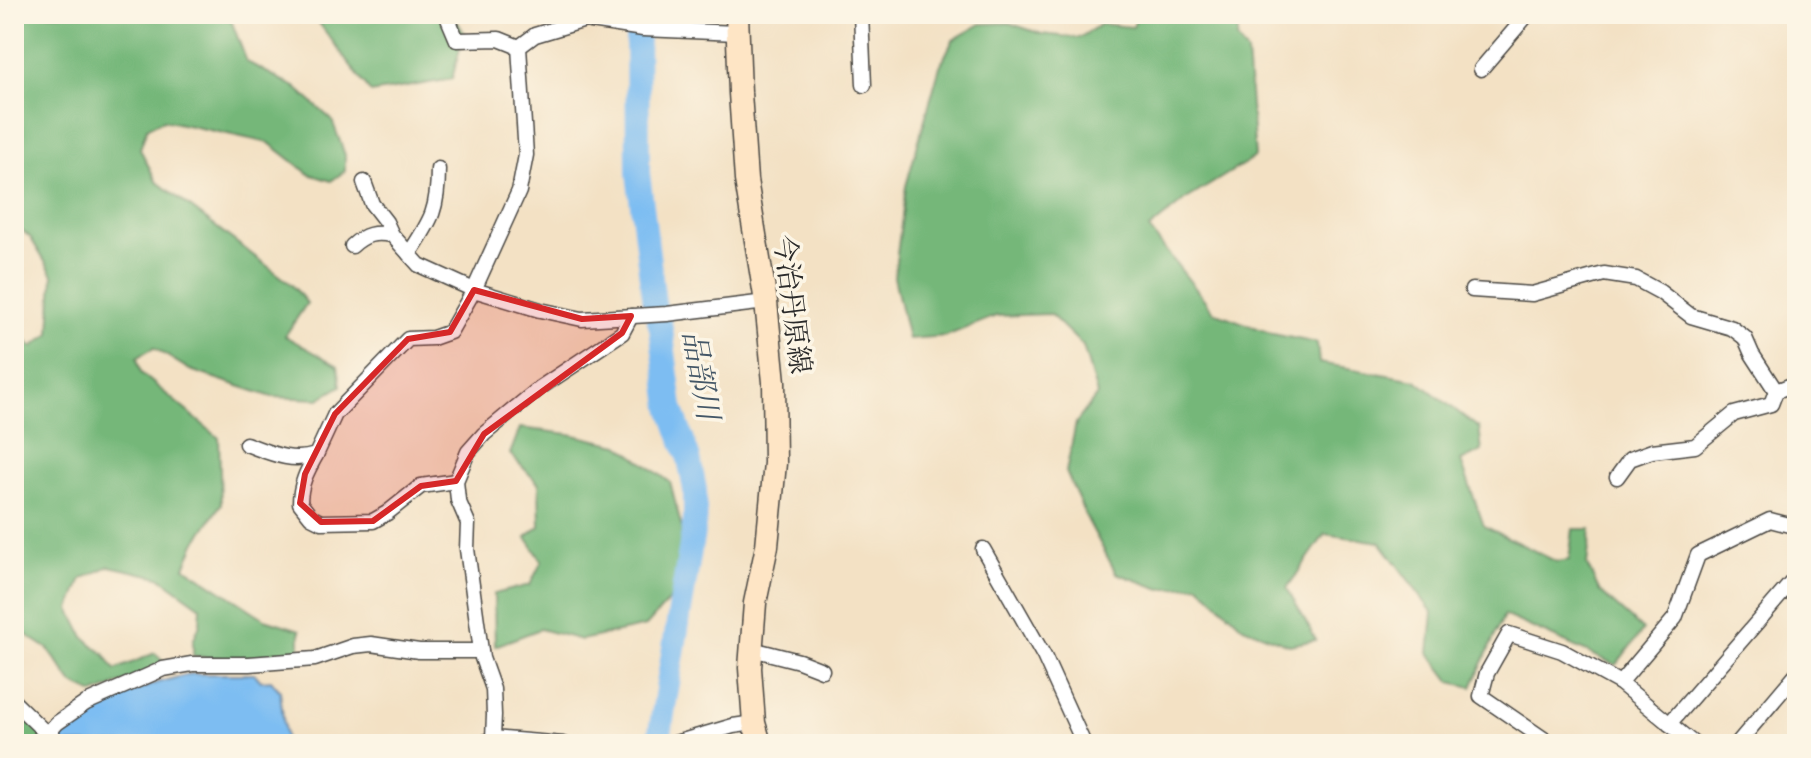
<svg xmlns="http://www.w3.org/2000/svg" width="1811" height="758" viewBox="0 0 1811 758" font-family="Cardo,'Noto Serif JP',serif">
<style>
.forest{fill:#75b779;stroke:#507152;stroke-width:2}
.water{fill:#7dbdf2;stroke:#54748e;stroke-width:2}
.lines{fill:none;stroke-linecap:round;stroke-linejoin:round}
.river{stroke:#7dbdf2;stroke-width:24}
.street-casing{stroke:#494642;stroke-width:17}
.secondary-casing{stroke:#494642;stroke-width:25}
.street{stroke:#fff;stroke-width:14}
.secondary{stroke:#fee5c5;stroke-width:22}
.marked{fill:#d62828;fill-opacity:0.2;stroke:#d62828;stroke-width:6;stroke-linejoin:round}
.labels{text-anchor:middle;stroke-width:7;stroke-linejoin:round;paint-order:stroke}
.street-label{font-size:28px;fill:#2b2b2b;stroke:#fcf5e5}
.water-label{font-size:30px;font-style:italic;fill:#445767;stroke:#fcf5e5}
</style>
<rect width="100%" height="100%" fill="#fcf5e5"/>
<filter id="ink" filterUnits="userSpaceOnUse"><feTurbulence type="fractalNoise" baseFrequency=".0125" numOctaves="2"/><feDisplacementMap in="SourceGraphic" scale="16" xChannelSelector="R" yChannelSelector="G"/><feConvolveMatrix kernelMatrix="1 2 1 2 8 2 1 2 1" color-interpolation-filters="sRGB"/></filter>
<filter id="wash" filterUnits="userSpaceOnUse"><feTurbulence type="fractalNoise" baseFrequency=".006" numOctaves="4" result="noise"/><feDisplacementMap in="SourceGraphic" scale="32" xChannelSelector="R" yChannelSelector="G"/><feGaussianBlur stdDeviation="1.8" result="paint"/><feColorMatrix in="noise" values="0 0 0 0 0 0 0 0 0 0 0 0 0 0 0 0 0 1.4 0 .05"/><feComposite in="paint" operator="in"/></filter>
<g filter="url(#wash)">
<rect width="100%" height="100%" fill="#f3e1c4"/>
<g class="forest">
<path d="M14,14H203L231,20L247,62L295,87L332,120L345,155V171L331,181L309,174L269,143L163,120L147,128L140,149L156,181L292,285L307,303L285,336L338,366L341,386L319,399L272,397L190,370L154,348L137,358L141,373L219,438L221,504L195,543L185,567L265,619L300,630V650L246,661L193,656V641L200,624L201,607L159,577L109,566L82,579L70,609L84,637L105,655L115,670L155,653L166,665L94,694L73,684L48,649L14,627V507L22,494L17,445L14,442V326L32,347L50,334L53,275L30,237L14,224Z"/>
<path d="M324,14H453L464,33L452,79L371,93L319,23Z"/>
<path d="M1138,14H1240L1237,39L1247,53L1255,157L1185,200L1149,229L1214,312L1273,334L1317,343L1319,363L1416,380L1479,428L1482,451L1461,461L1484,526L1557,562L1569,560L1573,529H1591L1587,565L1600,592L1643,630L1616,665L1504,615L1472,687L1451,682L1429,653L1433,613L1380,542L1325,534L1287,588L1316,640L1289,645L1243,627L1199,585L1161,589L1116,573L1086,517L1066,472L1076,423L1097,395L1083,346L1050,314L996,316L946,336L908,339L894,277L906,186L940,66L953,40L981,24L1009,23L1042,34L1079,38L1101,24L1133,27Z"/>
<path d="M520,428L569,434L619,445L670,482L682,529L674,595L646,626L581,640L540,629L495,646L494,594L530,585L542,561L526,537L540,526L539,484L510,454Z"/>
<path d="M23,703L61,744H14V705Z"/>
</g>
<path class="water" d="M190,674H255L261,681L271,680L280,691L286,744H54L82,715L123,696L156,683Z"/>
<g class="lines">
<path class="river" d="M637,14L638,173L654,303L661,328L671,407L689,459L695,490V520L660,732L655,744"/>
</g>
</g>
<g filter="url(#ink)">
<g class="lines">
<defs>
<g id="street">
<path d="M446,14L457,40L499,39L519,47"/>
<path d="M861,14L864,85"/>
<path d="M737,33L643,29L585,20L535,35L519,47L526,155L519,191L474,290L540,310L582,319L667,314L766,302"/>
<path d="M1481,69L1528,14"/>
<path d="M364,182L372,204L386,222L392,235"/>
<path d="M409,254C431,220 438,211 438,169"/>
<path d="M1472,290L1532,294L1604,274L1636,279L1660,292L1691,316L1732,328L1745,338L1752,354L1776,391"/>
<path d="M246,444C271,453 290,463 316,455L335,414L408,339L433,338L450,332L474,290L419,265L392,235C374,232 365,234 352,246"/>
<path d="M316,455C307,471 300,484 300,503L311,517L321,522L373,521L387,513L421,486L456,481"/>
<path d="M1617,477L1630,459L1652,451L1695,446L1734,414L1771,404L1776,391L1797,383"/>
<path d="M983,549L1044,656L1084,744"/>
<path d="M752,649L799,661L822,670"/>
<path d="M1620,683L1675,618L1698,555L1770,520L1797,527"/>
<path d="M14,702L47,734"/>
<path d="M1669,724L1797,576"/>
<path d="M493,738L494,715L493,689L482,658L467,549L468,523L458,500L456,481L468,452L484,434L541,387L622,333L631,316"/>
<path d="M38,744L57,723L86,703L163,669L192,664H249L315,659L353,646L371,644L419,651H481"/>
<path d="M482,744L493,738L563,744"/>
<path d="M672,744L733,726L754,723"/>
<path d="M1551,744L1481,696L1487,673L1509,634L1562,651L1620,683L1694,744"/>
<path d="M1737,744L1797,673"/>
</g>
<path id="secondary" d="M737,14L740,93L746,180L766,302L774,382L775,463L767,546L755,603L750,668L754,723L760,744"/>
</defs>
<use href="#street" class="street-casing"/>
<use href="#secondary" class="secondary-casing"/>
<use href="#street" class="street"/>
<use href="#secondary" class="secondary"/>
</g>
</g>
<path class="marked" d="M474,290L582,319L631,316L622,333L484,434L456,481L421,486L373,521L321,522L300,503L305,474L335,414L408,339L450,332Z"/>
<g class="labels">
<g class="street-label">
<text transform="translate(793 304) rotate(83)" y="10">今治丹原線</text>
</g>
<g class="water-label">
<text transform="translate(701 375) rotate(80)" y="10">品部川</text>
</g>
</g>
<rect width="1811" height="758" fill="none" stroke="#fcf5e5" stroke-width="48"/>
</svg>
